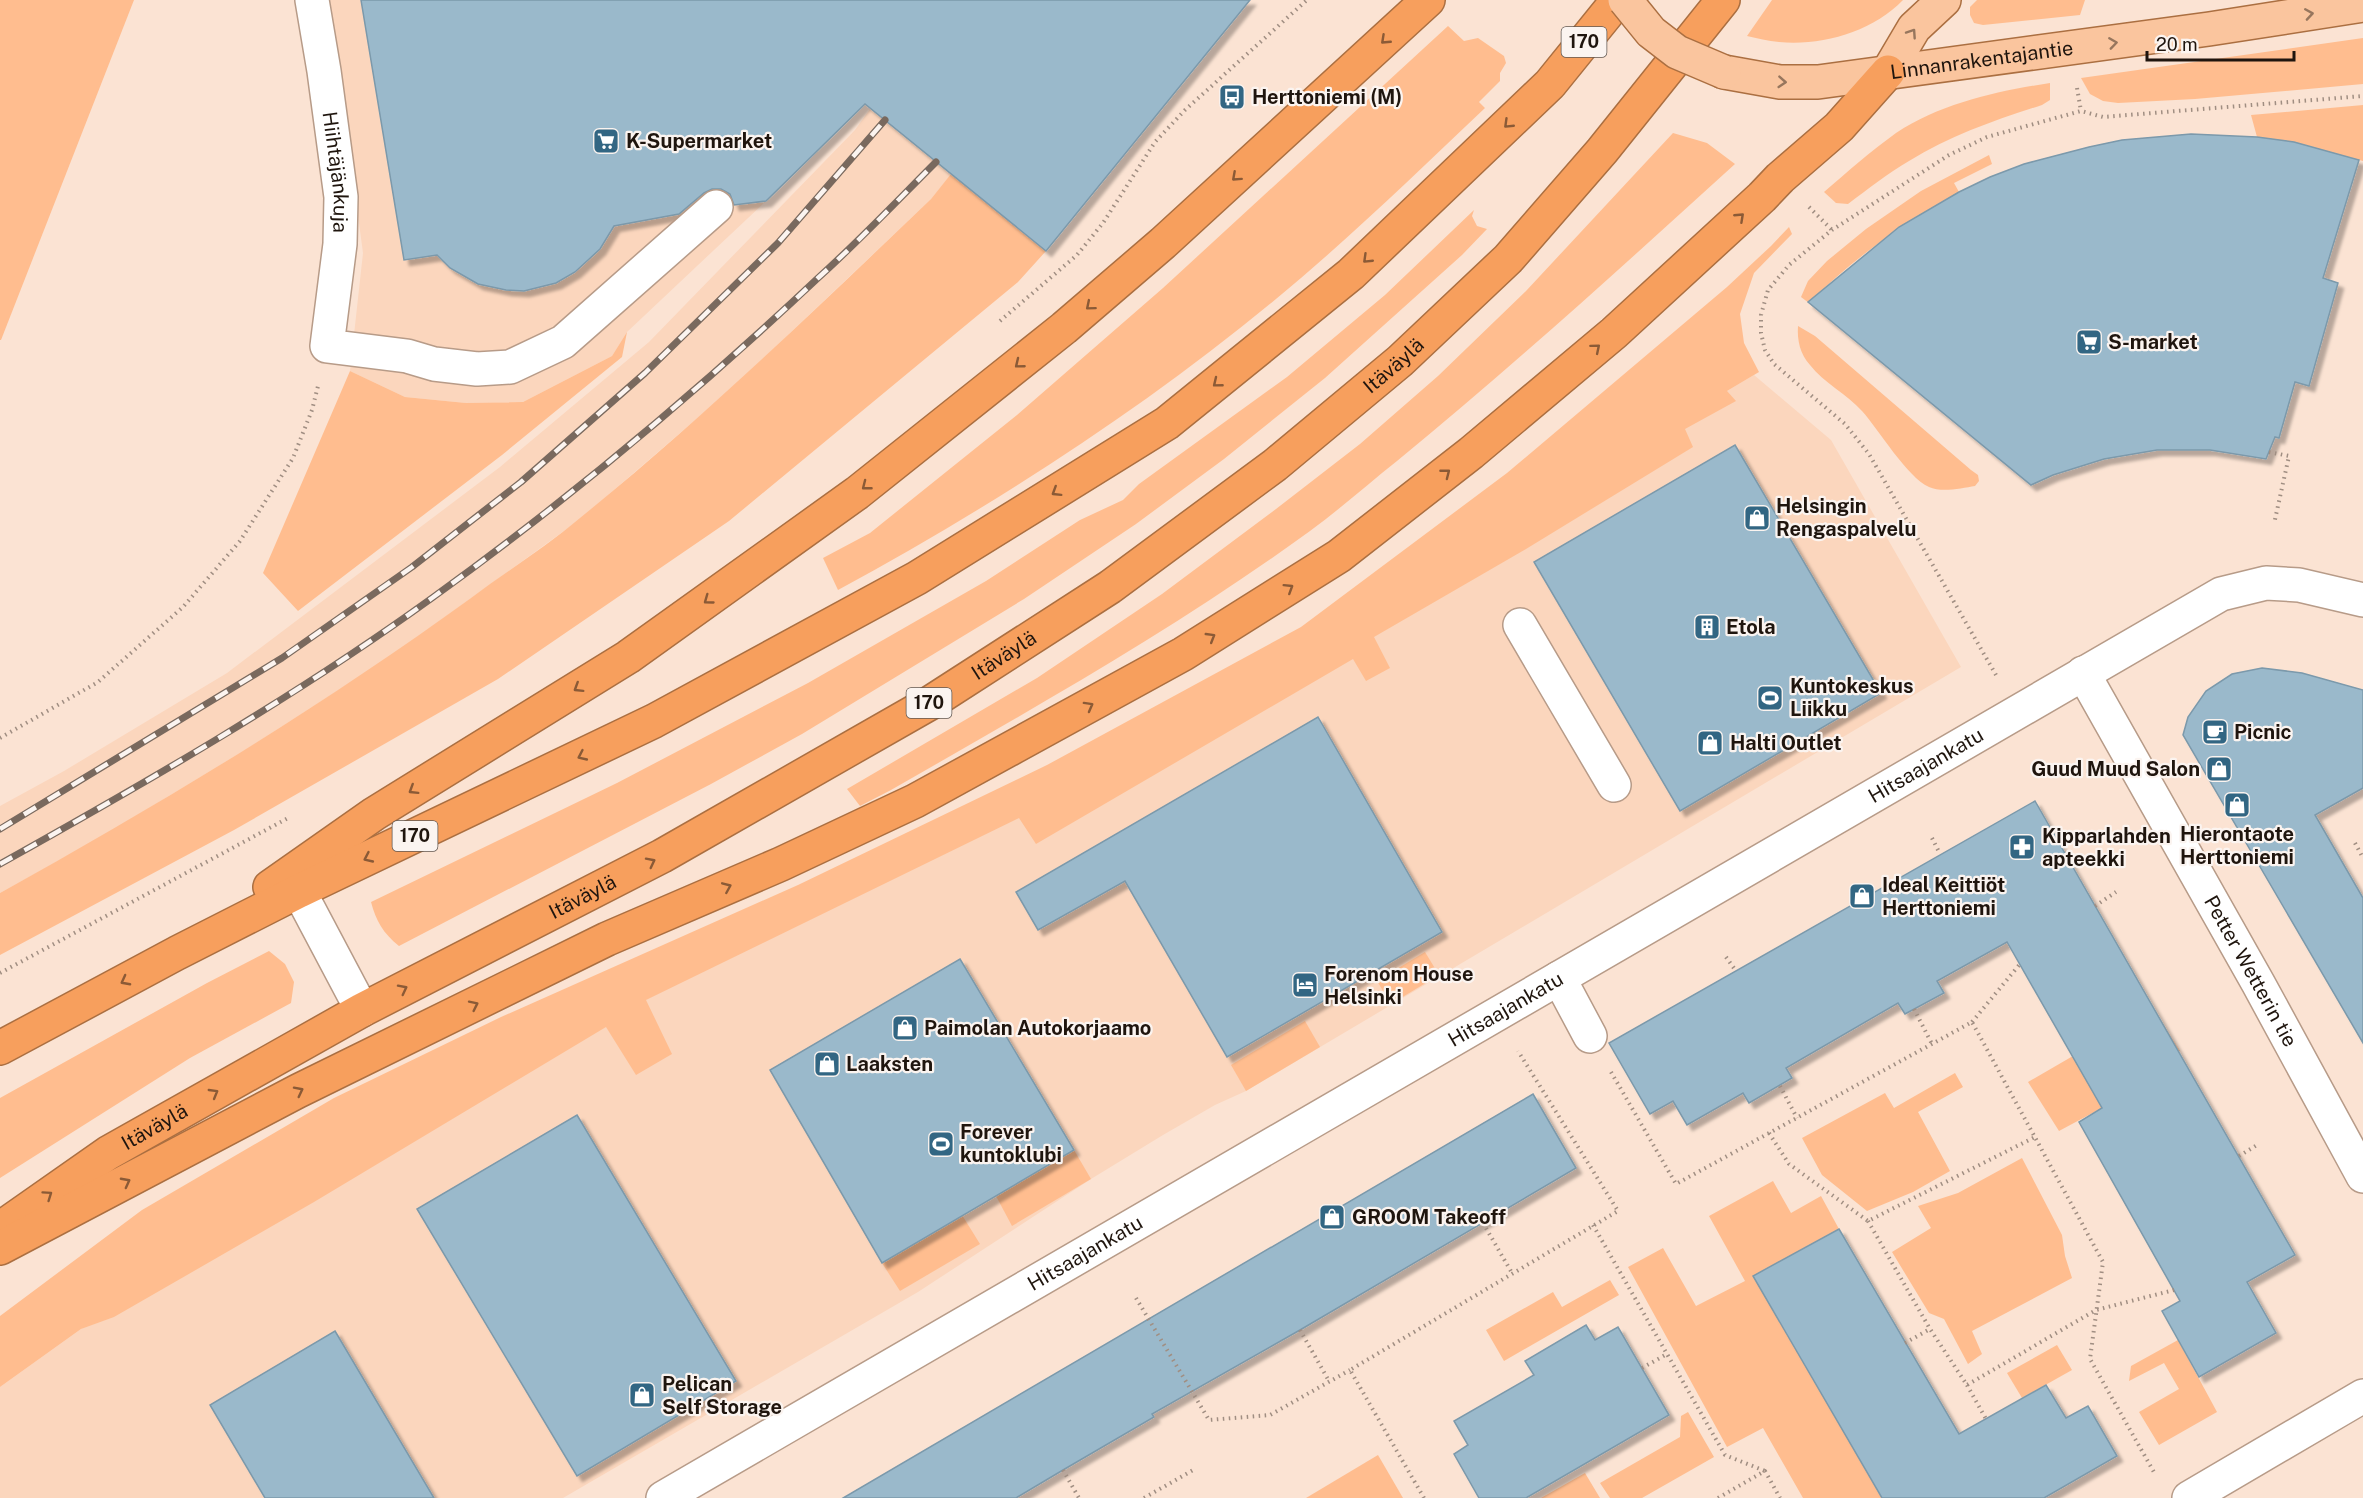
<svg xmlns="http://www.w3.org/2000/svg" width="2363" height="1498" viewBox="0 0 2363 1498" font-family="'Public Sans',sans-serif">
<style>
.built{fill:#fbd6bd}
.green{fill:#ffbd8f}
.building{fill:#9ab9cb;stroke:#7b99ab;stroke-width:1.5;filter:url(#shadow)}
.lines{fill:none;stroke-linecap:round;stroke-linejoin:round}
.minor-casing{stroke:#b79b88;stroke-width:36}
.major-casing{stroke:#ab6f41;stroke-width:36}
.highway-casing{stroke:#ab6f41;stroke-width:36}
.path{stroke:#a08e82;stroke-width:4;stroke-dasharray:1.5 4.5;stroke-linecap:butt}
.minor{stroke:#fff;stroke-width:33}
.major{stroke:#fac59e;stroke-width:33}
.highway{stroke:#f79f5d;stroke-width:33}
.rail-casing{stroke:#79695e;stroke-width:7}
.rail{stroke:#fbf4f0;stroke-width:4.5;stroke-dasharray:14;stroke-linecap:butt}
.major-bridge-casing{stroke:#ab6f41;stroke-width:36;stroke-linecap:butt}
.major-bridge{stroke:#fac59e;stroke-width:33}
.oneway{stroke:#97765d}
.oneway2{stroke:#8b5a36}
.labels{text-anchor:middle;stroke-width:4.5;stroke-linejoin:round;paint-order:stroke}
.shield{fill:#fbf4f0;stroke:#615852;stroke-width:1.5}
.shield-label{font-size:18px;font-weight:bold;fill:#1f150e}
.street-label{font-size:20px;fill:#1f150e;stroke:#fbf4f0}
.poi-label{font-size:20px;font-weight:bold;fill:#1f150e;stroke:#fbf4f0;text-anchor:start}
</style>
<defs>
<filter id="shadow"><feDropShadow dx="5.5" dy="5.5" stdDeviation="1.5" flood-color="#0004"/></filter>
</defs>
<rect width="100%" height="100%" fill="#fbe3d3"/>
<g class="built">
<path d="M329,0H1250L1046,251L951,175L931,199L730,390L579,520L387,659L253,745L98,839L0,893V806L64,771L227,673L500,467L649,342L855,130L870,109L864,105L766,201L627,332L612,356L523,402L466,403L405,397L350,371L363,253Z"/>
<path d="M1754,375L1831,440L1961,667L1246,1091L1215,1105L1163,1135L1091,1179L918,1292L563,1498H0V1387L81,1329L645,1000L1350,615Z"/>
</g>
<g class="green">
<path d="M0,0H134L1,340H0Z"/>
<path d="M1772,0H1903C1872,32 1822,46 1779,42C1768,41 1757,38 1747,36Z"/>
<path d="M1977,0H2085L2080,15L1983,25L1974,23L1970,15V7Z"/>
<path d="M1448,26L1464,41L1478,38L1504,56L1506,63L1500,73V81L1479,102L1485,108C1424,166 1364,224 1301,278C1159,399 1002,501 838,590L823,558L870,533L1017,415L1163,288Z"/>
<path d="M2363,38V84L2195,99L2118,103L2103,101L2090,94L2081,78Z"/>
<path d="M2050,83V100L2042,105C1996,120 1951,135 1909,161C1888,173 1868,189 1848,204L1836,203L1824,192C1847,172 1871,151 1896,133C1942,103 1997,91 2050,83Z"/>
<path d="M2363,105V161L2294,142L2257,137L2251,115Z"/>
<path d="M1673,133L1707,143L1735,164C1624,265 1513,366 1397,461C1368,484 1340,509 1310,531C1177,628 1034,708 891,790L860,806L847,789L1037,678L1162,594L1276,509L1360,444L1438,376L1526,291Z"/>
<path d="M1989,155L1992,164L1954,183L1959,192C1904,223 1853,258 1809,303L1801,297L1808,281L1827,261L1866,229L1921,191Z"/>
<path d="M951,174L1046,251L1018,282L729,521L498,679L234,830L0,955V893C162,803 321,707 471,598C507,571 546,547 580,518C703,418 817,308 931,199Z"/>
<path d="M1474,210L1472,216L1477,226L1487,229L1462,255L1325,378L1224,459L1136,524L1024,599L802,734L711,784L399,946C383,933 376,921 371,902L617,783L808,683L986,581L1080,520L1123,500L1139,484L1287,377L1385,295Z"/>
<path d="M1789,227L1792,234L1754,273L1740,314L1744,343L1759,372L1727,391L1736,401L1685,429L1693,447L1526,549L1374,637L1390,668L1366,681L1353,659L1036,844L1019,818L646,1000L672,1054L636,1075L606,1027L314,1202L114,1317L81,1329L0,1387V1316L142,1210L334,1098L501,1017L798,885L1047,765L1301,627L1507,473L1727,287L1771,246Z"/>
<path d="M1798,326L1815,336L1971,470L1978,475L1979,481L1975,486C1962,488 1942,493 1929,487C1907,477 1879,430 1862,411C1847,394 1824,383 1810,365C1800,354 1797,340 1798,326Z"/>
<path d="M627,332L622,357L502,455L298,611L263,573L350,371L405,397L466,403L523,402L612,356Z"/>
<path d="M269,951L285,964L294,982L291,1003L190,1058L0,1178V1098L207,983Z"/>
<path d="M1425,952L1439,975L1391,1004L1377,981Z"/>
<path d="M2154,1009L2180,1051L2134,1078L2139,1088L2059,1131L2028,1082Z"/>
<path d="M1305,1021L1320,1047L1246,1091L1231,1065Z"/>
<path d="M1955,1073L1963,1087L1918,1112L1950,1171L1913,1192L1867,1211L1822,1175L1802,1138L1885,1093L1894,1108Z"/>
<path d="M1074,1150L1091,1179L1012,1226L996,1196Z"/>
<path d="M2022,1158L2062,1235L2065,1256L2072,1278L1972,1331L1982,1354L1968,1364L1944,1319L1929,1313L1892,1252L1931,1228L1918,1206L1958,1193Z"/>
<path d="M1773,1181L1791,1213L1821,1196L1839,1229L1754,1276L1882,1498H1803L1763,1428L1727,1447L1628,1267L1663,1248L1696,1306L1745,1281L1709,1216Z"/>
<path d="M962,1215L980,1244L900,1291L882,1263Z"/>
<path d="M1610,1280L1619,1295L1504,1361L1486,1330L1553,1292L1562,1307Z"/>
<path d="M2178,1340L2217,1412L2159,1445L2139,1412L2179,1389L2164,1363L2129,1381L2131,1366Z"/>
<path d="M2057,1345L2072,1370L2022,1398L2007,1373Z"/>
<path d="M1688,1412L1714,1457L1642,1498H1610L1600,1483L1680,1437L1681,1416Z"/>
<path d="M1378,1455L1403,1498H1306Z"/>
<path d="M1585,1473L1600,1498H1541Z"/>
</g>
<g class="building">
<path d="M361,0H1250L1046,251L865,104L766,201L734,205L730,194L721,189H712L704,193L679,214L614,226L600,249L575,272L556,283L524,291L506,290L478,284L450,268L437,255L404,260Z"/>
<path d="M2191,134L2257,137L2294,142L2359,160L2323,278L2338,283L2309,386L2295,382L2279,438L2275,437L2266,459L2210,450H2157L2104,459L2053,475L2031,485L1808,302L1899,227L1959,192L1990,177L2024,164L2089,147L2122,140Z"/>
<path d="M1735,445L1881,693L1680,811L1534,562Z"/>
<path d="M2262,668L2302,673L2363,690V788L2315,815L2363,898V1043L2183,735L2188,717L2206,691L2232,674Z"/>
<path d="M1318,717L1442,932L1227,1057L1125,881L1038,930L1016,892Z"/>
<path d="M2035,801L2295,1255L2247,1282L2276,1333L2199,1377L2162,1311L2180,1301L2079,1122L2102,1108L2007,942L1937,981L1944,993L1905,1014L1898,1003L1786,1068L1792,1078L1749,1103L1743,1093L1687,1125L1673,1101L1650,1114L1609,1043Z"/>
<path d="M960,959L1074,1150L882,1263L770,1070Z"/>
<path d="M1533,1094L1576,1168L1300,1330L1152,1414L1154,1417L1063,1470L1016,1498H843Z"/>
<path d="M577,1115L736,1381L577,1476L417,1209Z"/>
<path d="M1839,1229L1959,1434L2046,1385L2066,1418L2088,1406L2117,1456L2044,1498H1882L1753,1276Z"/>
<path d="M1586,1325L1595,1340L1618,1327L1669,1415L1526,1498H1479L1454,1454L1468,1445L1454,1421L1534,1375L1525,1361Z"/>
<path d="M335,1331L434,1498H265L210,1405Z"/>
</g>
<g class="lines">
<defs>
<g id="minor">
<path id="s1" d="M312,0L324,71L341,197L340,244L327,346L407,356L434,364L477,369L510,367L563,342L716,207"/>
<path d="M1520,625L1614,785"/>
<path id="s2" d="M2083,673L2258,983L2363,1176"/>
<path d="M299,891L362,1010"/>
<path d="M1559,978L1590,1036"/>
<path id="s3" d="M663,1498L2221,594L2266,583L2299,585L2363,600"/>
<path d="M2189,1498L2363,1396"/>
</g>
<g id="major">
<path id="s4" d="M1724,72L1780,82H1818L2209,29L2363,5"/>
<path d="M1888,72L1914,28L1944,0"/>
</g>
<g id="highway">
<path d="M270,887L374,814L628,657L857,493L1064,328L1163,243L1428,0"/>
<path d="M0,1048L177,953L299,891L654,721L917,578L1167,423L1351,274L1550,84L1618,0"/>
<path id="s5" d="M1,1228L108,1153L362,1010L662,856L930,703L1110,587L1275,465L1400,361L1508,259L1602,151L1723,0"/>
<path d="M0,1248L298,1091L607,939L781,864L915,801L1183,654L1339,556L1471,453L1614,333L1762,197L1780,178L1839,127L1888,72"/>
</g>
</defs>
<use href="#minor" class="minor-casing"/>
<use href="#major" class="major-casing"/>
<use href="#highway" class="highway-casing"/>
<g class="path">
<path d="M2077,88L2081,111"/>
<path d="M1809,207L1832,230"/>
<path d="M1000,321L1077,255L1103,223L1155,142L1185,110L1307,0"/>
<path d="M2269,452L2289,456L2274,524"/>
<path d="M1996,675L1869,454L1845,424L1774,364L1765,350L1761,333V315L1768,290L1789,265L1832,230L1949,155L1987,137L2081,111L2103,117L2363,96"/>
<path d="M0,738L98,682L183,607L240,541L293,458L312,410L318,386"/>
<path d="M2050,770L2088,771"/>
<path d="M1932,838L1940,854"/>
<path d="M2355,843L2363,858"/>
<path d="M2095,906L2116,892"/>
<path d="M1726,957L1736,971"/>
<path d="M0,973L290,817"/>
<path d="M1914,1009L1932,1044"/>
<path d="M1972,1022L2020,964"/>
<path d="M1611,1072L1676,1184L1972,1022L2103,1262L2090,1359L2155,1474"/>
<path d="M1780,1086L1797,1118"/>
<path d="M1769,1133L1789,1164L1868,1221L2035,1137"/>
<path d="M2239,1156L2257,1145"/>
<path d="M1868,1221L1930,1329L1967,1385L2096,1310L2174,1290"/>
<path d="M1483,1223L1512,1273"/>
<path d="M1593,1225L1725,1455L1765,1471"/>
<path d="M1136,1298L1209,1420L1270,1415L1350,1370"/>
<path d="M1300,1330L1329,1381"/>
<path d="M1905,1343L1930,1329"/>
<path d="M1642,1368L1667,1354"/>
<path d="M1967,1385L1986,1419"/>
<path d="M1063,1470L1079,1498"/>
<path d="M1144,1498L1195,1469"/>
<path d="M1424,1498L1350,1370L1618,1211L1518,1051"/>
<path d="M1718,1498L1765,1471L1780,1498"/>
</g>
<use href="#minor" class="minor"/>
<use href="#major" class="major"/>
<use href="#highway" class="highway"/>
<defs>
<g id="rail">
<path d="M0,829L282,658L412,567L521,482L645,373L778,243L885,120"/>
<path d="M0,864C147,782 295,697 432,598C568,500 697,392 818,278C859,241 897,201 936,162"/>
</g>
</defs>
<use href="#rail" class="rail-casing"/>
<use href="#rail" class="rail"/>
<defs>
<path id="major-bridge" d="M1625,0L1651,32L1677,52L1724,72"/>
</defs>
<use href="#major-bridge" class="major-bridge-casing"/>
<use href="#major-bridge" class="major-bridge"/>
</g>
<defs><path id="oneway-chevron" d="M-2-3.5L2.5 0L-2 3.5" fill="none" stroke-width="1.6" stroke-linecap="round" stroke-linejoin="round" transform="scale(1.5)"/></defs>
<g class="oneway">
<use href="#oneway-chevron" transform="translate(2309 14) rotate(-9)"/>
<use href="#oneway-chevron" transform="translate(1912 33) rotate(-56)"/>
<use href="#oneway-chevron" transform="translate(2113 43) rotate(-8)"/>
<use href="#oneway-chevron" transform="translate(1782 82) rotate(4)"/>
</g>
<g class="oneway2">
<use href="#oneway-chevron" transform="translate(1385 40) rotate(137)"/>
<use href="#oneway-chevron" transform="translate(1508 124) rotate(136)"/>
<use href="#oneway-chevron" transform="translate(1236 177) rotate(138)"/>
<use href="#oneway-chevron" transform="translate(1740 217) rotate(-43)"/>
<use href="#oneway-chevron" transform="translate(1367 259) rotate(136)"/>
<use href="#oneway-chevron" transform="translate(1090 306) rotate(140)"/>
<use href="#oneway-chevron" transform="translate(1596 348) rotate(-40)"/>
<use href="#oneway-chevron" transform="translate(1019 364) rotate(141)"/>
<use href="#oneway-chevron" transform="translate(1217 383) rotate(141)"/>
<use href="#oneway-chevron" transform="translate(1446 473) rotate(-38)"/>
<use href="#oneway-chevron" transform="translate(866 486) rotate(142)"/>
<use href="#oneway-chevron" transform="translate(1056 492) rotate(148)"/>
<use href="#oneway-chevron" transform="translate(1289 588) rotate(-32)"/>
<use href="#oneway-chevron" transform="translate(708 600) rotate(144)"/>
<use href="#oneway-chevron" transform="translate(1211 637) rotate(-31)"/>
<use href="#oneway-chevron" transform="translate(578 688) rotate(148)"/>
<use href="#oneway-chevron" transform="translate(1089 706) rotate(-29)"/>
<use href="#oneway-chevron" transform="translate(582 756) rotate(155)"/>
<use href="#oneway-chevron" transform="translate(413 790) rotate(148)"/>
<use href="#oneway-chevron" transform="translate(368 858) rotate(155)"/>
<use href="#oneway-chevron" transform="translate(651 862) rotate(-27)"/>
<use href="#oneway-chevron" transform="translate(727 887) rotate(-23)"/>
<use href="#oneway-chevron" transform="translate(125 981) rotate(152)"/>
<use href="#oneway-chevron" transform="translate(403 989) rotate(-27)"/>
<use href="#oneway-chevron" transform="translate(474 1005) rotate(-26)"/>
<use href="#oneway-chevron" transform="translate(299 1091) rotate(-27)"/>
<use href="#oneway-chevron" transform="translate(214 1093) rotate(-30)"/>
<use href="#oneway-chevron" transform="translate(126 1182) rotate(-28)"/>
<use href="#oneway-chevron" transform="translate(48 1195) rotate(-35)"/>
</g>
<defs>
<symbol id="bus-square" viewBox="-11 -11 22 22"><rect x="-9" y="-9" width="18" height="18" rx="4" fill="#326683" stroke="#fbf4f0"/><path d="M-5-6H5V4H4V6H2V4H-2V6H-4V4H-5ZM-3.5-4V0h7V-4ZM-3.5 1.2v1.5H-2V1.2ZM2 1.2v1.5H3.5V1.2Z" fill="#fff"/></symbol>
<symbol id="supermarket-square" viewBox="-11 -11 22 22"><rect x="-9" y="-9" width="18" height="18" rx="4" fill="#326683" stroke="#fbf4f0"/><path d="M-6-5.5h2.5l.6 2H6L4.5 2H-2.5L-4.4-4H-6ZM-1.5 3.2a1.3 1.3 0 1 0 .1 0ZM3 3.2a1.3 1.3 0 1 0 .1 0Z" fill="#fff"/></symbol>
<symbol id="shop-square" viewBox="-11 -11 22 22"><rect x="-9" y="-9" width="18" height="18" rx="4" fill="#326683" stroke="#fbf4f0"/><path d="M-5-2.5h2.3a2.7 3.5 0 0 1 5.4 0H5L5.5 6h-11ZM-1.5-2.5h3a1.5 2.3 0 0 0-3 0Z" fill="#fff"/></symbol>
<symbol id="building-square" viewBox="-11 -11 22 22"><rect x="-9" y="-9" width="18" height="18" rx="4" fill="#326683" stroke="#fbf4f0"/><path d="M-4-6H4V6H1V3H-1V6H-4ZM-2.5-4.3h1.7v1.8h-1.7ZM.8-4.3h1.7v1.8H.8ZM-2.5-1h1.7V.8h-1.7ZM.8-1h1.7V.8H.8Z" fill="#fff"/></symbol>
<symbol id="stadium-square" viewBox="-11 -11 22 22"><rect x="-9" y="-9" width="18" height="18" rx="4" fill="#326683" stroke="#fbf4f0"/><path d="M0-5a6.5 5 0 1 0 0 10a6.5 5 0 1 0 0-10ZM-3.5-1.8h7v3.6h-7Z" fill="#fff"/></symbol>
<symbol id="cafe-square" viewBox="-11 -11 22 22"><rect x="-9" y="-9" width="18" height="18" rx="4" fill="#326683" stroke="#fbf4f0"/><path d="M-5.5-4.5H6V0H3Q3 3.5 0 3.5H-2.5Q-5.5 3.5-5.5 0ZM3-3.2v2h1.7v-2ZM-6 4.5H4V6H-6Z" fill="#fff"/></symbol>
<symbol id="pharmacy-square" viewBox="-11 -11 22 22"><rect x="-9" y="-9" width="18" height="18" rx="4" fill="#326683" stroke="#fbf4f0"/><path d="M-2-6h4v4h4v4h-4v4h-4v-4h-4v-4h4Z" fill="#fff"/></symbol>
<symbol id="hotel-square" viewBox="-11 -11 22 22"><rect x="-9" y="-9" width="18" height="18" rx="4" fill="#326683" stroke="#fbf4f0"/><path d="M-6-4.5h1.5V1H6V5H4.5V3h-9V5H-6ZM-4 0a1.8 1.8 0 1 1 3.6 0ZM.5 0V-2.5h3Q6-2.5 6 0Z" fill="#fff"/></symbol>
</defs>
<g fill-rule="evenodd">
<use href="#bus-square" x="1217" y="82" width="30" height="30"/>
<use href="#supermarket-square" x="591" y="126" width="30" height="30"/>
<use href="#supermarket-square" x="2074" y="327" width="30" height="30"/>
<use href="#shop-square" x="1742" y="503" width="30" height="30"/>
<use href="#building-square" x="1692" y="612" width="30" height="30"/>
<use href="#stadium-square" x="1755" y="683" width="30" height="30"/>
<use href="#cafe-square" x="2200" y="717" width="30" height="30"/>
<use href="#shop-square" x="1695" y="728" width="30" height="30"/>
<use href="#shop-square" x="2204" y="754" width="30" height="30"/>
<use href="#shop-square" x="2222" y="790" width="30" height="30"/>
<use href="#pharmacy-square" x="2007" y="832" width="30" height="30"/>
<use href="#shop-square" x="1847" y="881" width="30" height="30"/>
<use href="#hotel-square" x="1290" y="970" width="30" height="30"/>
<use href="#shop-square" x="890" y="1013" width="30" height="30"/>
<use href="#shop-square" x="812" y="1049" width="30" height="30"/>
<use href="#stadium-square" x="926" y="1129" width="30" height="30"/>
<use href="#shop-square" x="1317" y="1202" width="30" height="30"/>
<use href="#shop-square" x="627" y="1380" width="30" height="30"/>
</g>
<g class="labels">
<g class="shield">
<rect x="1561.5" y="27" width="45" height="30" rx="4.5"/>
<rect x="906.5" y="688" width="45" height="30" rx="4.5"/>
<rect x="392.5" y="821" width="45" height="30" rx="4.5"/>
</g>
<g class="shield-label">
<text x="1584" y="48">170</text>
<text x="929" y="709">170</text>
<text x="415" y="842">170</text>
</g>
<g class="street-label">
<text dy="7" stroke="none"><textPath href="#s4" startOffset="260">Linnanrakentajantie</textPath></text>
<text dy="7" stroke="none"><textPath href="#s1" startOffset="174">Hiihtäjänkuja</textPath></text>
<text dy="7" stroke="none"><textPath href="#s5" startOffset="1642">Itäväylä</textPath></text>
<text dy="7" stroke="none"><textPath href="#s5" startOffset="1156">Itäväylä</textPath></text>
<text dy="7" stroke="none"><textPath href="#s3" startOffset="1460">Hitsaajankatu</textPath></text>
<text dy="7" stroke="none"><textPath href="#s5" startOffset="670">Itäväylä</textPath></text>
<text dy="7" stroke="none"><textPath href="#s2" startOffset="342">Petter Wetterin tie</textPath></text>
<text dy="7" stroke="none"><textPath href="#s3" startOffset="974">Hitsaajankatu</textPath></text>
<text dy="7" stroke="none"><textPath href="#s5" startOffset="184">Itäväylä</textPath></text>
<text dy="7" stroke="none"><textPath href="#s3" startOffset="488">Hitsaajankatu</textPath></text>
</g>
<g class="poi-label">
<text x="1252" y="104">Herttoniemi (M)</text>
<text x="626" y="148">K-Supermarket</text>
<text x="2108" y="349">S-market</text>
<text x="1776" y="513">Helsingin<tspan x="1776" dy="23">Rengaspalvelu</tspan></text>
<text x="1726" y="634">Etola</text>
<text x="1790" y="693">Kuntokeskus<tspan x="1790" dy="23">Liikku</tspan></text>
<text x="2234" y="739">Picnic</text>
<text x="1730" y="750">Halti Outlet</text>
<text x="2200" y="776" text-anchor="end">Guud Muud Salon</text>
<text x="2237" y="841" text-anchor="middle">Hierontaote<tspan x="2237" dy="23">Herttoniemi</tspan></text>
<text x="2042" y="843">Kipparlahden<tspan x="2042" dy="23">apteekki</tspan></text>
<text x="1882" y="892">Ideal Keittiöt<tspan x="1882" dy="23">Herttoniemi</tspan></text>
<text x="1324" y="981">Forenom House<tspan x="1324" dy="23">Helsinki</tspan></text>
<text x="924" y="1035">Paimolan Autokorjaamo</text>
<text x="846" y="1071">Laaksten</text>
<text x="960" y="1139">Forever<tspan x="960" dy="23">kuntoklubi</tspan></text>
<text x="1352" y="1224">GROOM Takeoff</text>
<text x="662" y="1391">Pelican<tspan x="662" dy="23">Self Storage</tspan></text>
</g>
</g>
<path d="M2147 51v9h147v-9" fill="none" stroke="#1f150e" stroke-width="3"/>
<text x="2156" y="51" font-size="18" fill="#1f150e" stroke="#fbf4f0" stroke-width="4.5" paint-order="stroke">20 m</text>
</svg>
